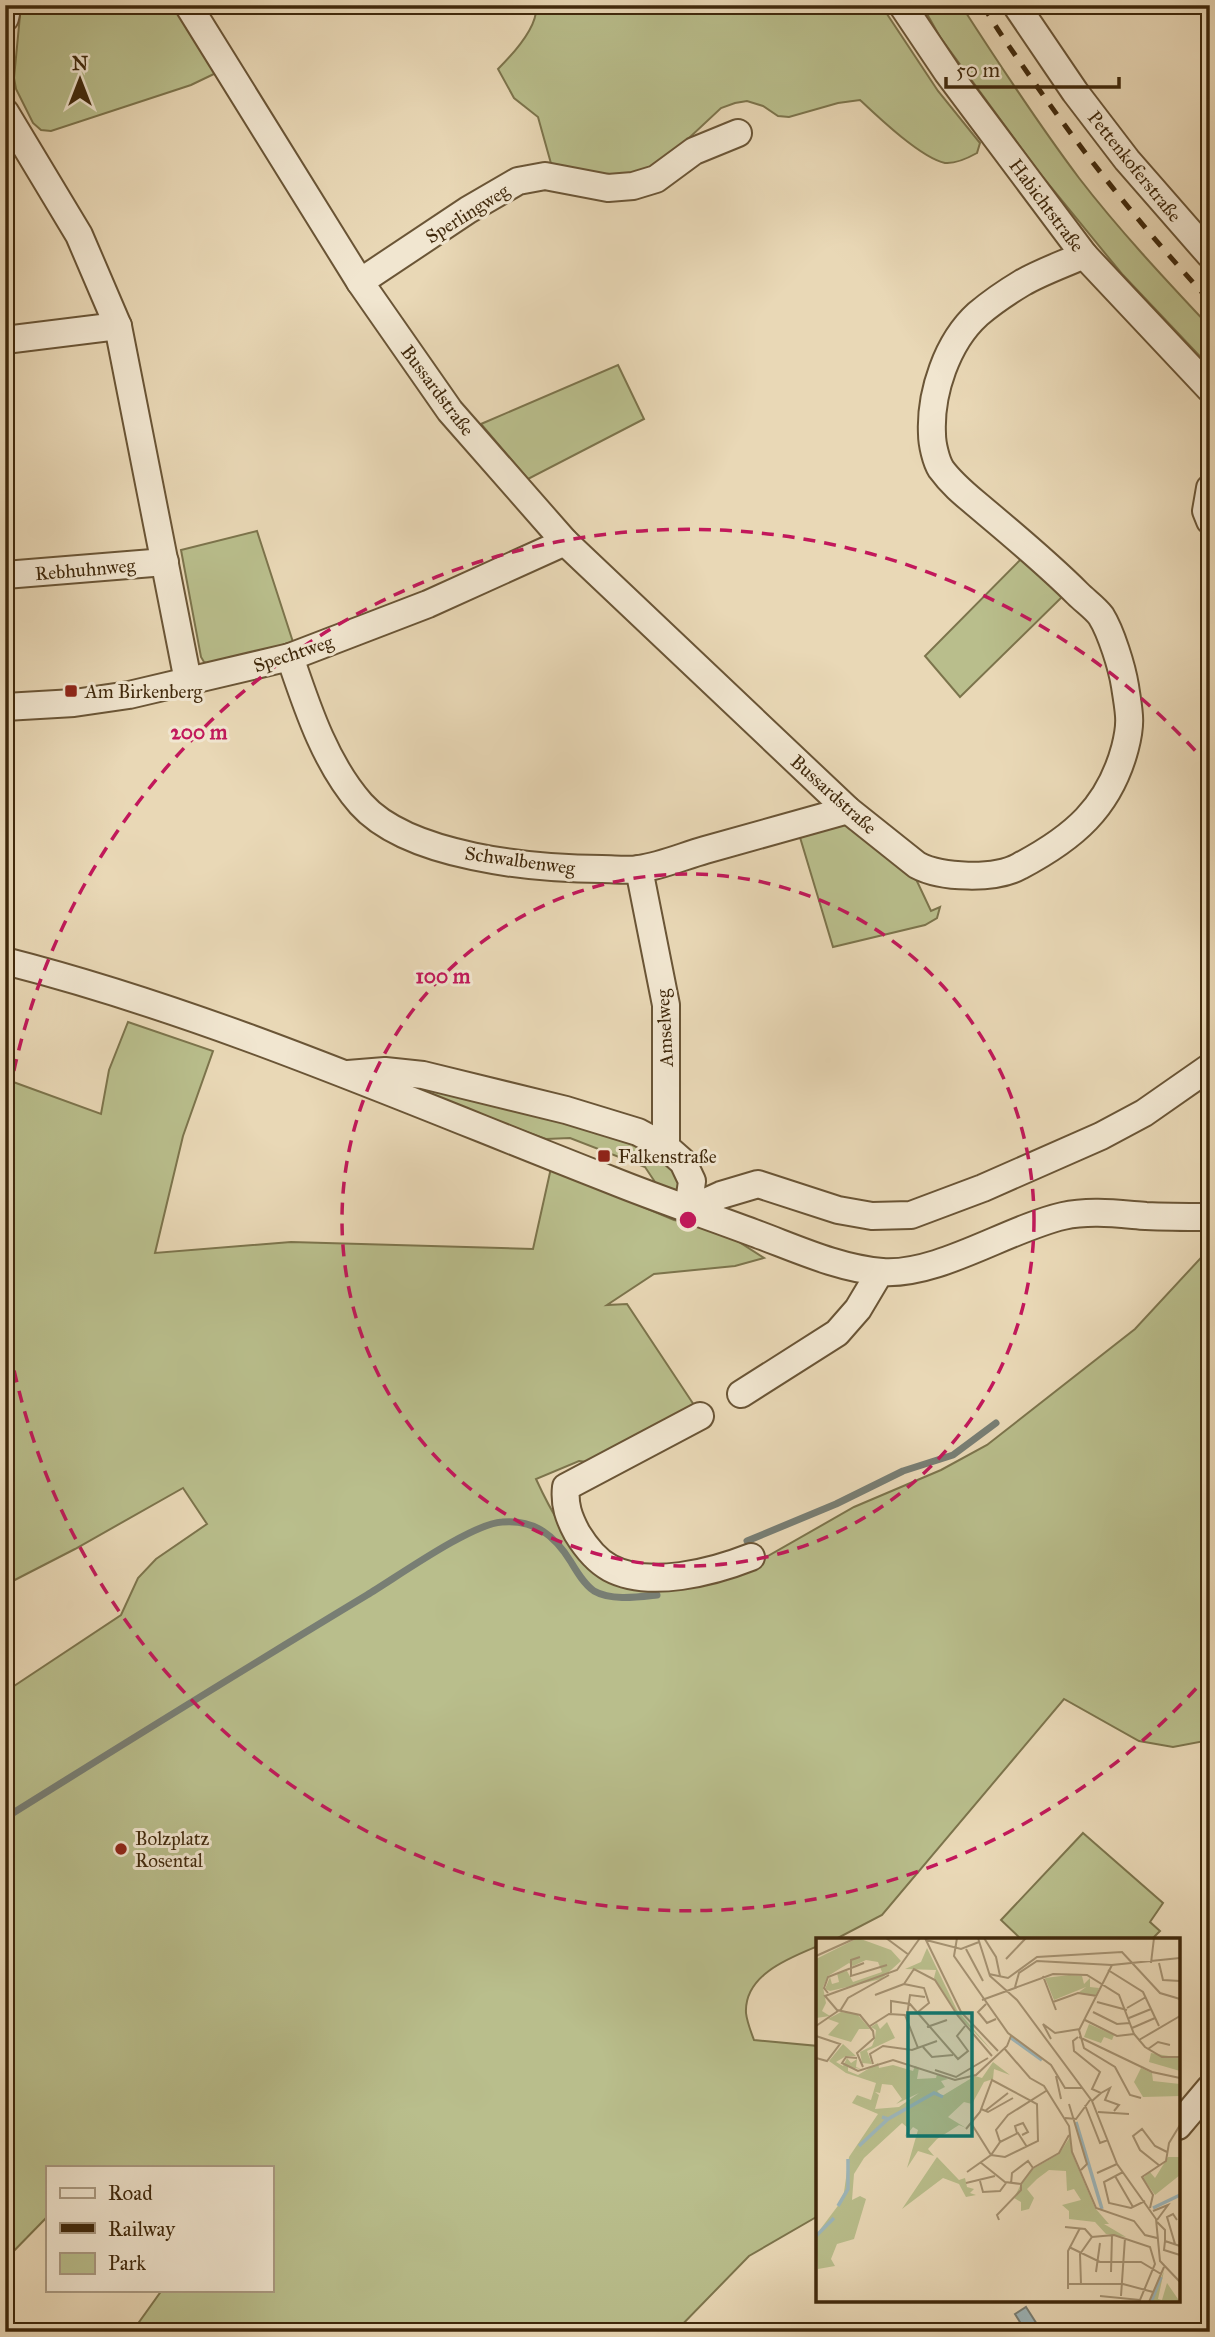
<svg xmlns="http://www.w3.org/2000/svg" width="1215" height="2337" viewBox="0 0 1215 2337" font-family="'IM FELL Great Primer',serif">
<style>
.green{fill:#b9be8c;stroke:#7c744c;stroke-width:2}
.water{fill:#9db6ba;stroke:#787e74;stroke-width:2}
.lines{fill:none;stroke-linecap:round;stroke-linejoin:round}
.stream{stroke:#787e74;stroke-width:7}
.minor-casing{stroke:#6a5536;stroke-width:30}
.minor{stroke:#f1e6d0;stroke-width:26}
.rail{stroke:#40290c;stroke-width:5;stroke-dasharray:12 12;stroke-linecap:butt}
.ring{fill:none;stroke:#c2185b;stroke-width:3.5;stroke-dasharray:12 9}
.poi-dot{fill:#8f2418;stroke:#f1e6d0;stroke-width:2.5}
.labels{text-anchor:middle;stroke-width:6;stroke-linejoin:round;paint-order:stroke}
.street-label{font-size:19px;fill:#40290c;stroke:#f1e6d0}
.poi-label{font-size:19px;fill:#40290c;stroke:#f1e6d0;text-anchor:start}
.inset-river{fill:none;stroke:#9db6ba;stroke-width:3.5}
.inset-road{fill:none;stroke:#a59272;stroke-width:2}
.view{fill:#0f766e;fill-opacity:0.15;stroke:#0f766e;stroke-width:3.5}
.inset-edge{fill:none;stroke:#40290c;stroke-width:3.5}
.centre{fill:#c2185b;stroke:#f1e6d0;stroke-width:3.5}
.ring-label{font-size:21px;text-anchor:middle;font-weight:bold;fill:#c2185b;stroke:#f1e6d0;stroke-width:6;stroke-linejoin:round;paint-order:stroke}
</style>
<rect width="100%" height="100%" fill="#e9d8b6"/>
<filter id="stains"><feTurbulence type="fractalNoise" baseFrequency=".00286" numOctaves="4"/><feColorMatrix values="0 0 0 0 .2 0 0 0 0 .09 0 0 0 0 .02 0 0 0 .5 -.17"/></filter>
<radialGradient id="worn" r=".72"><stop offset=".6" stop-color="#630" stop-opacity="0"/><stop offset="1" stop-color="#630" stop-opacity=".3"/></radialGradient>
<g class="green">
<path d="M21,5H174L216,73L191,85L51,131L41,130L33,123L16,89L14,78Z"/>
<path d="M536,5H881L938,91L980,143L977,153C968,158 955,164 945,163C921,158 878,117 860,100L838,103L789,117L778,116L763,106L747,101L735,103L721,108L659,166L616,178L552,167L538,117L514,98L498,69C512,55 539,26 536,5Z"/>
<path d="M922,5H961C999,64 1037,122 1079,178C1119,230 1165,279 1210,327V367L1122,274L1041,175L940,37Z"/>
<path d="M618,365L644,419L528,479L481,424Z"/>
<path d="M257,531L293,642L212,666L204,662L201,657L181,550Z"/>
<path d="M1026,554L1063,596L960,697L925,656Z"/>
<path d="M843,823L915,877L931,911L940,907L937,918L925,925L833,947L799,834Z"/>
<path d="M128,1022L213,1051L183,1136L155,1253L291,1242L533,1249L551,1168L674,1220L717,1228L764,1258L735,1266L654,1274L607,1305L627,1304L698,1411L588,1462L579,1461L536,1479C552,1514 572,1549 603,1573L752,1565L854,1507L941,1470L987,1445L1135,1329L1210,1248V1740L1173,1747L1139,1741L1064,1699L882,1915L834,1940H818V1946C789,1958 744,1975 746,2013C747,2022 751,2032 754,2040L818,2046V2216L749,2256L675,2332H132L162,2290H271V2167H47V2217L5,2260V1692L121,1615L138,1578L156,1559L207,1524L183,1488L75,1549L5,1585V1079L101,1114L109,1070Z"/>
<path d="M385,1081H416L664,1151L680,1184L677,1191L657,1185L645,1167L570,1138L546,1139Z"/>
<path d="M1083,1833L1163,1903L1150,1922L1160,1931L1151,1940H1022L1001,1920Z"/>
</g>
<path class="water" d="M1026,2307L1042,2332H1026L1015,2314Z"/>
<g class="lines">
<g class="stream">
<path d="M747,1541L836,1504L903,1471L953,1455L996,1423"/>
<path d="M5,1818C125,1743 246,1668 367,1595C397,1577 471,1524 502,1522C535,1519 555,1536 571,1562C577,1572 584,1584 594,1591C611,1601 638,1597 657,1595"/>
</g>
<defs>
<g id="minor">
<path d="M188,5L360,282L450,411L565,542L848,810L917,865C941,878 995,880 1020,866C1073,838 1109,808 1125,748C1132,721 1129,713 1125,686C1122,667 1111,632 1101,616C1095,608 1085,601 1078,594C1049,565 1018,539 987,513C971,499 954,487 941,469C936,461 932,444 932,434C930,393 947,342 978,314C991,303 1007,292 1022,283C1041,272 1064,264 1084,255"/>
<path d="M902,5L947,72L1084,255L1210,389"/>
<path d="M1016,5L1075,92L1127,160L1210,255"/>
<path d="M5,18L8,5"/>
<path d="M5,112L79,235L118,326L188,681"/>
<path d="M360,282L468,210L518,181L545,176L608,188L633,186L656,179L694,151L738,133"/>
<path d="M5,340L118,326"/>
<path d="M1210,488L1206,511L1210,521"/>
<path d="M5,575L165,562"/>
<path d="M290,657C307,707 325,763 361,804C408,857 534,869 602,869C614,869 627,871 639,869C661,866 684,856 705,850C753,837 800,823 848,810"/>
<path d="M5,707L74,703L129,695L290,657L428,604L565,542"/>
<path d="M639,869L666,1005V1147"/>
<path d="M5,961C213,1014 411,1102 611,1180C658,1199 706,1215 754,1233C795,1248 837,1268 882,1272C938,1276 1007,1229 1063,1216C1090,1210 1119,1214 1146,1216C1167,1217 1189,1217 1210,1217"/>
<path d="M348,1074L385,1071L423,1075L566,1110L638,1132L666,1147L683,1162L692,1181L688,1210L721,1195L758,1184L838,1210L872,1216L911,1215L983,1188L1101,1136L1144,1113L1210,1067"/>
<path d="M741,1394L837,1333L858,1309L880,1272"/>
<path d="M700,1416L566,1487C564,1505 569,1518 577,1533C585,1546 597,1561 610,1568C649,1589 713,1572 751,1557"/>
<path d="M1178,2126L1210,2088"/>
</g>
</defs>
<use href="#minor" class="minor-casing"/>
<use href="#minor" class="minor"/>
<path class="rail" d="M983,5C999,33 1018,59 1036,85C1089,161 1147,233 1210,301"/>
</g>
<g class="ring">
<circle cx="688" cy="1220" r="346"/>
<path d="M1210 1673A691 691 0 0 1 6 1328M6 1112A691 691 0 0 1 1210 767"/>
</g>
<g class="poi-dot">
<rect x="64" y="684" width="14" height="14" rx="3.5"/>
<rect x="597" y="1149" width="14" height="14" rx="3.5"/>
<circle cx="121" cy="1849" r="7"/>
</g>
<g class="labels">
<g class="street-label">
<text transform="translate(1135 166) rotate(51)" y="7">Pettenkoferstraße</text>
<text transform="translate(1047 205) rotate(53)" y="7">Habichtstraße</text>
<text transform="translate(467 213) rotate(-32)" y="7">Sperlingweg</text>
<text transform="translate(438 390) rotate(53)" y="7">Bussardstraße</text>
<text transform="translate(85 569) rotate(-5)" y="7">Rebhuhnweg</text>
<text transform="translate(293 653) rotate(-18)" y="7">Spechtweg</text>
<text transform="translate(834 794) rotate(42)" y="7">Bussardstraße</text>
<text transform="translate(520 860) rotate(8)" y="7">Schwalbenweg</text>
<text transform="translate(664 1028) rotate(-93)" y="7">Amselweg</text>
</g>
<g class="poi-label">
<text x="85" y="698">Am Birkenberg</text>
<text x="618" y="1163">Falkenstraße</text>
<text x="135" y="1845">Bolzplatz<tspan x="135" dy="22">Rosental</tspan></text>
</g>
</g>
<g transform="translate(816 1938)">
<rect width="364" height="364" fill="#e9d8b6"/>
<path d="M42,0L75,12L85,23L65,41L14,53L9,51L14,39L16,46L23,44L21,35L31,33L37,44L66,34L62,24L50,22L37,28L33,25L12,38L7,49L10,65L6,73L14,78L0,80V21ZM111,10L141,72L178,115L142,77L118,40L120,32L89,31L105,24ZM253,37L266,38L268,46L274,40V49L283,50L280,58L262,55L270,49L238,62L229,40ZM25,74L41,76L54,91H43L35,104L12,97L23,85L12,81ZM71,84L79,100L51,113L56,126L46,125L44,114L56,108L59,100L60,92L55,89L61,85L64,91ZM273,86L298,97L296,102L288,99L285,105L268,99ZM27,106L40,118H30L20,124L27,128L31,120L35,125L41,121L40,129L45,131L32,129V133L42,137L62,125L63,130L77,127L97,133L99,128L103,130L101,141L120,140L121,136L132,141L125,143L129,149L121,153L126,158L159,138L166,140L177,124L194,137L178,131L177,141L168,144L156,166L148,164L132,179L150,190L143,187L121,201L112,211L118,218L102,213L91,230L102,192L97,189L89,199L92,190L86,185L48,220L38,236L36,262L44,258L50,261L38,301L21,306L15,321L19,328L2,331L0,297L27,261L33,219L62,176L36,165L41,157L55,162L60,145L30,135L13,123ZM66,146L76,147L86,161L80,166L103,155L83,169L59,171L63,157L59,154L64,155ZM335,115L364,120V133L333,124ZM325,130L336,135L337,143L364,146V158L327,159L318,144ZM254,199L256,216L279,270L293,286H288L310,299L290,296L279,284L253,281V273L246,267L265,262L258,251L251,253L250,233L233,232L221,241L211,251L218,260L213,271L205,273V264L198,260L205,246L215,232L243,216ZM121,219L143,242L149,240L151,249L158,251L154,255L160,257L150,259L143,246L127,240L86,271ZM352,219H364V237L339,257L327,240L334,234L339,240ZM348,333L342,361L346,362L351,345L364,364H334Z" fill="#b9be8c" fill-rule="evenodd"/>
<path class="inset-river" d="M194,99L226,122M66,179L72,181L118,155L127,159M260,184L286,271M43,208L72,181M22,268L32,251V221M337,270L364,257M0,298L18,280M335,364L345,339"/>
<path class="inset-road" d="M70,0L93,17M109,0L145,74L182,113M141,0L138,18L192,95L235,127L249,150H266M162,0L174,38L201,62L276,163L301,226L340,281L344,323L364,344M168,0L180,19L184,38M110,2L145,11L163,4M150,11L167,43M0,18L40,0M44,19L35,22V38L71,27M190,21L210,0M335,25L338,0M343,25L347,42L364,43M292,32L327,54L343,88M173,36L192,40L221,19L306,14L344,55L364,61M227,38L240,72M199,49L203,35L221,23L296,27M12,55L8,50L12,39L48,25M59,57L88,46M166,62L237,36L271,37L303,57L318,96L329,109L346,119H364M237,64L262,55L281,58M281,64L311,72M170,66L162,74L171,85L180,81M311,70L330,59M24,73L32,60L73,37M102,74L113,65L108,50L88,46L98,31L119,42L142,78L176,118M277,74L301,86L314,85M75,75V63L94,66L142,121L152,113L141,98L149,88M91,78L94,57L109,59M313,80L335,71M269,82L301,98L318,96M0,88L22,73M54,88L73,76L89,77L102,110M111,89L131,82M316,90L339,80M0,98L24,106L11,123L0,120M262,99L257,103L258,113L284,134L276,151L285,155L276,163M263,99L336,134L364,140M235,101L227,86L239,95L264,91M323,102L364,78M107,109L116,119L137,117M188,110L214,140L228,148L253,188L256,214L280,270L318,283L329,297L341,300M332,111L342,104L354,107M41,120L30,119L26,125L42,133L77,122L139,142L160,137L191,108L195,98M57,126L54,116L67,108L96,112L121,103M47,129L41,115L58,100L57,93L44,77L21,72L9,58L81,32L104,0M119,132L140,139L172,120M240,138L245,161M285,155L294,150L289,162L303,167L298,173M325,160L314,157L299,129L268,110L263,92L296,27L364,20M253,166L271,226L265,232M269,167L284,205L292,202M165,171L172,174L197,160M169,173L192,155M282,174L313,176M249,180L260,181L274,162M155,185L175,217M150,191L164,174L176,142L221,166L222,203L189,219L175,217M201,195L199,188L207,185L212,194L206,197M184,204L202,195L211,209M164,224L189,244L205,246L217,230L243,215L253,197M344,228L324,212L317,198L326,191L339,208L351,214M151,234L175,217L184,204L180,192L192,177L230,153M307,234L288,244L293,265L315,270L329,263M281,235L301,226M299,238L317,269M164,243L167,254L184,253L190,245M150,245L179,238M195,246L196,235L212,223L217,230M334,270L337,257L326,239L350,223L353,205L364,187M337,273L352,267L341,282M183,282L181,277L205,252V246M341,284L349,292V303L364,308M249,289L269,291L276,299M349,303L348,312L364,317M359,306L351,279L357,276L361,282M253,309L284,324H325L345,336M280,334L284,305M295,334L296,297M252,346H307L337,354M265,346L264,316L276,299L298,297L334,309L339,326L324,362L284,358M252,351V313L264,290M305,358L309,300M333,364L348,329"/>
<path class="view" d="M92,75H156V198H92Z"/>
<rect width="364" height="364" class="inset-edge"/>
</g>
<circle cx="688" cy="1220" r="10" class="centre"/>
<g class="ring-label">
<text x="199" y="739">200 m</text>
<text x="443" y="983">100 m</text>
</g>
<rect width="1215" height="2337" fill="none" stroke="#e9d8b6" stroke-width="28"/>
<rect x="7" y="7" width="1201" height="2323" fill="none" stroke="#40290c" stroke-width="3.5"/>
<rect x="14" y="14" width="1187" height="2309" fill="none" stroke="#40290c" stroke-width="2"/>
<rect x="46" y="2166" width="228" height="126" fill="#f1e6d0" stroke="#aa9a82" stroke-width="2"/>
<rect x="60" y="2188" width="35" height="10" fill="#f1e6d0" stroke="#aa9a82" stroke-width="2"/>
<text x="108" y="2200" font-size="21" fill="#40290c">Road</text>
<rect x="60" y="2223" width="35" height="10" fill="#40290c" stroke="#aa9a82" stroke-width="2"/>
<text x="108" y="2236" font-size="21" fill="#40290c">Railway</text>
<rect x="60" y="2253" width="35" height="21" fill="#b9be8c" stroke="#aa9a82" stroke-width="2"/>
<text x="108" y="2270" font-size="21" fill="#40290c">Park</text>
<g transform="translate(80 80)" stroke="#f1e6d0" stroke-width="5" paint-order="stroke">
<path d="M0-5L12 26L0 18L-12 26Z" fill="#40290c"/>
<text y="-10" font-size="19" font-weight="bold" text-anchor="middle" fill="#40290c">N</text>
</g>
<path d="M946 77v10h173v-10" fill="none" stroke="#40290c" stroke-width="3.5"/>
<text x="956" y="77" font-size="21" fill="#40290c" stroke="#f1e6d0" stroke-width="5" paint-order="stroke">50 m</text>
<rect width="100%" height="100%" filter="url(#stains)"/>
<rect width="100%" height="100%" fill="url(#worn)"/>
</svg>
